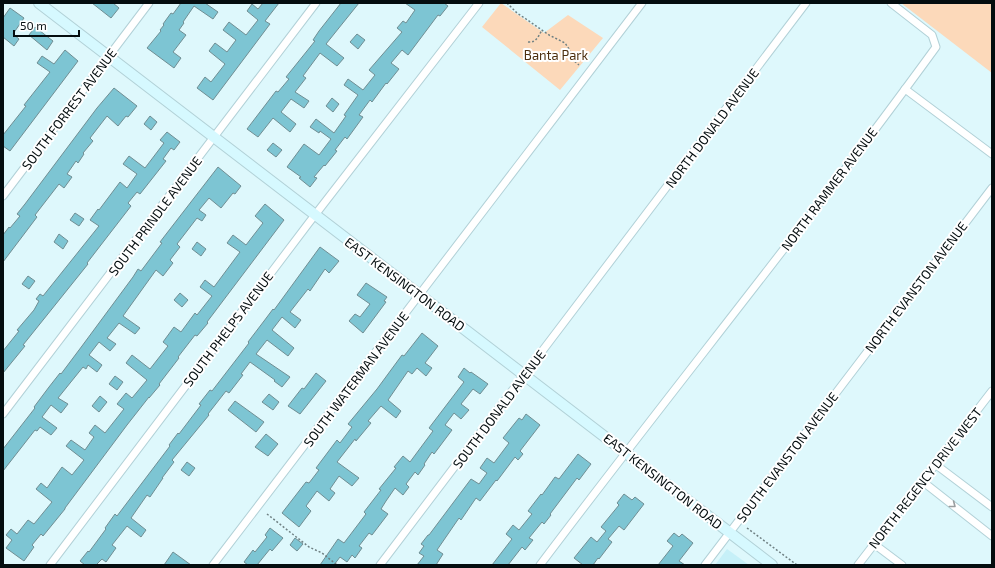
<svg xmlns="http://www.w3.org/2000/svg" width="995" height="568" viewBox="0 0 995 568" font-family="'Exo 2',sans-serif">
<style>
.built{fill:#c6f0f8}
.green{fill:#fcd9ba}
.building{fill:#7dc5d3;stroke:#708e93}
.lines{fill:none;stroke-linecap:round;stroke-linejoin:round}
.street-casing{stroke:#b2d1d7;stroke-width:9}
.secondary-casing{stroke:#b2d1d7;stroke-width:12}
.path{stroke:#6f8083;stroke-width:1.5;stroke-dasharray:2 2;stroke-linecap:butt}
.street{stroke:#fff;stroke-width:7}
.secondary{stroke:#d6f9ff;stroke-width:10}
.oneway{stroke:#9b9e9f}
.labels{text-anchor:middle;stroke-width:4;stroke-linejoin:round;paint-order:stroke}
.park-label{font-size:13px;fill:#4d2f0f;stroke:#fff}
.street-label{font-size:13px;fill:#040d0f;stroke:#fff}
</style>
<rect width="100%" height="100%" fill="#def8fc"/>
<path class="built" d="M727,549L749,565H715Z"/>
<g class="green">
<path d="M501,3L544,33L568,15L603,38L560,90L482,27Z"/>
<path d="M901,3H992V73Z"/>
</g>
<g class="building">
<path d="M92,3H113L119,8L111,18Z"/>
<path d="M181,3H205L218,12L213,19L194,6L183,22L184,23L179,30L186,35L173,52L181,58L174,68L147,48L161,31L160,30L164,25L163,24L171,13L173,14Z"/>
<path d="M263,3H279L265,21L270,24L213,100L197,88L205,77L211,82L225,64L209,51L215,43L227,52L236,40L223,30L229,22L246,35L258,20L247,11L252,4L258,9Z"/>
<path d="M341,3H359L326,44L344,58L337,66L320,53L303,76L306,78L295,92L309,101L304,108L291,99L281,112L296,124L290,132L273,118L258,137L247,129L276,91L278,92L289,79L286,77L315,41L313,40L319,31Z"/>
<path d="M405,3H444L448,6L440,16L438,15L408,55L402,50L391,63L399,69L387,84L386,83L372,102L370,100L359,115L363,117L347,139L345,137L335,150L337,151L325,166L324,165L314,177L317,178L310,187L299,178L301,177L287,167L304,144L319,155L331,139L320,131L319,133L310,127L316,119L334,133L346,116L344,115L358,95L344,85L348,79L363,90L375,75L369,70L402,32L397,28L403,21L406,23L415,10Z"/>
<path d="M10,8L24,18L13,34L19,39L14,46L3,37V18Z"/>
<path d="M35,27L53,41L47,50L29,35Z"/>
<path d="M357,34L365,40L358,49L350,42Z"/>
<path d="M65,50L78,61L10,151L3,146V135L26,106L24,105L50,72L37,63L42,56L54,64Z"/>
<path d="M114,88L137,106L128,117L126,116L118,126L107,116L90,138L93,141L83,153L84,154L78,163L76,161L67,174L72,177L64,188L59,184L35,215L37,217L3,262V235L9,227L10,228L20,216L17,214L25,204L97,108Z"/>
<path d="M332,98L339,104L333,112L326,106Z"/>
<path d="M150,116L157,122L151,130L144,124Z"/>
<path d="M167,132L180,142L174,150L171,148L163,159L166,161L140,194L137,192L128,203L131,206L87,263L88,264L23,345L25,346L3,373V351L19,331L17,330L34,310L39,301L36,299L40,294L43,296L99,226L90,220L98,209L99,210L120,182L127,188L137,174L123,164L129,156L145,168L164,143L160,140Z"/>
<path d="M273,143L282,150L276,157L267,150Z"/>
<path d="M218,167L241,186L235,194L233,193L221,208L209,198L199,210L206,215L202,221L197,218L177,244L180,247L170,260L173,263L163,276L156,270L123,316L140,328L135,334L119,323L107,338L116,344L110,351L99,342L89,355L102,365L97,372L88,365L86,369L83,367L58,398L68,404L61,413L51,405L42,417L57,428L51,435L40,427L37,431L35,430L3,471V449L35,408L34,407L49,387L60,373L61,374L82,346L133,277L138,269L141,271L162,243L160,242Z"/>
<path d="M265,204L284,220L207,322L208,323L197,336L195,335L178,357L179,358L159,384L160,385L149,398V397L127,425L65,508V509L43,536L41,534L32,545L34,547L24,561L6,548L12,540L6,535L11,529L17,534L28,520L34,524L52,502L36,489L41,483L47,488L62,467L72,475L84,460L66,446L71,440L85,450L94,437L89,433L95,425L105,433L124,409L117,404L126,393L132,398L147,380L126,363L132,355L150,369L168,346L163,342L174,327L181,332L195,313L197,315L212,296L200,287L205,280L214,287L240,252L227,243L233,235L246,245L263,223L255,216Z"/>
<path d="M75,213L84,219L79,226L70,220Z"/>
<path d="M59,234L68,241L63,249L54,242Z"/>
<path d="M197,242L206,249L201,256L192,249Z"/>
<path d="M320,247L339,261L329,273L325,269L310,291L308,289L290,312L301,320L295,328L282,317L272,330L294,348L288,356L267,340L256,354L290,377L282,387L274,381L275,380L250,362L241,374L243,375L229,393L226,391L208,414L209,415L172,460L174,462L162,478H163L150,497L147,495L131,518L146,530L141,537L127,526L112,545L116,548L106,562L102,559L96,565H85L80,561L88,551L89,552L106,529L105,528L115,514L117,516L170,446L169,445L178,433L179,434L201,405L199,404L210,390L212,391L249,343L248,342L264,321L273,309L274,310Z"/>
<path d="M28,276L35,281L29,289L22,284Z"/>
<path d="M366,283L387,297L384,301L386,302L363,333L349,321L355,314L360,317L370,304L357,295Z"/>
<path d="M180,293L188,300L182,307L174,300Z"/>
<path d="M422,333L438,346L425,363L432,368L426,376L417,368L412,374L408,371L388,400L401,411L396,418L381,406L368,421L371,423L356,441L355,439L337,462L359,478L352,486L339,476L330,489L335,493L329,501L317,491L306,506L311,511L299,527L282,513L306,482L309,483L319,470L316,468L337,440L340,443L352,427L348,424L377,389L402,355L404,356Z"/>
<path d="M464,368L470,373L471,372L488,384L480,394L473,389L461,404L469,410L461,419L454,413L445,425L452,430L434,454L432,452L424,464L425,465L418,475L415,472L406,484L409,487L403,495L395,488L386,501L381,509L388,514L372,535L369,533L359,546L362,548L355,558L352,555L347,562L340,557L334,565H320L338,539L344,543L366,514L364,512L381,490L379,489L396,468L394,467L403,456L410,462L433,431L429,428L464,382L458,377Z"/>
<path d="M316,373L326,381L300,414L288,406L302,388L304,389Z"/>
<path d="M115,376L123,382L117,390L109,384Z"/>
<path d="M269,394L279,402L273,410L262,402Z"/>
<path d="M100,396L107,402L99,412L92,406Z"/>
<path d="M235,401L264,422L256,432L228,410Z"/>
<path d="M526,414L540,425L520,451L523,454L518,460L515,457L497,481L496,480L480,501L476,498L461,520L459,518L437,550L443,554L436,565H417L424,556L419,553L424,546L421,544L428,535H429L471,479L479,484L487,473L480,468L487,458L494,463L509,443L503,438L519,418L522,420Z"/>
<path d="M266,434L278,444L268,456L255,447Z"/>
<path d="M578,454L591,464L579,480L577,478L550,514L551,515L544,524L542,522L529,538L533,540L525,550L522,547L508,565H492L512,539L506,534L513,525L519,530L532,514L528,511L541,494L542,495L555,477L559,479Z"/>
<path d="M187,462L195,468L189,476L181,470Z"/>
<path d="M624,494L632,500L635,497L644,504L624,530L619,526L608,539L612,542L599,559L598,558L593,565H583L574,558L591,537L597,542L606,531L601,527L619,505L617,503Z"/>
<path d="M270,528L283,538L272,551L270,549L257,565H248L244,562L253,550L255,552L267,537L265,535Z"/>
<path d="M674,533L679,537L682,534L693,543L679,561L685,565H658L673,546L667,541Z"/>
<path d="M295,538L303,544L297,551L290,545Z"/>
<path d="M173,552L191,565H164Z"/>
</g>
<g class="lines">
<defs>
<g id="street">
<path d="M905,89L992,154"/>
<path d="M3,196L149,3"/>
<path d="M3,414L316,3"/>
<path d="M935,464L992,507"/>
<path d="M922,481L992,536"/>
<path d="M874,544L902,565"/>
<path d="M50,565L308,224L479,3"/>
<path d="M213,565L642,3"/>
<path d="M380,565L806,3"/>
<path d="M540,565C671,391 808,223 936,47L932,35L891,3"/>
<path d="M705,565L992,188"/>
<path d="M858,565L992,391"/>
</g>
<path id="secondary" d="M39,3L772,565"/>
</defs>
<use href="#street" class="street-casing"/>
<use href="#secondary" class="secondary-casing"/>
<g class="path">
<path d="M507,3L517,13L526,19L549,35L565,43L569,49L573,60L579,65"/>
<path d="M528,42C536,43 538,37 542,30"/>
<path d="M267,514L309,547L322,553L337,565"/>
<path d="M747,528L797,565"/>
</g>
<use href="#street" class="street"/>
<use href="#secondary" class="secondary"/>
</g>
<defs><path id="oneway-chevron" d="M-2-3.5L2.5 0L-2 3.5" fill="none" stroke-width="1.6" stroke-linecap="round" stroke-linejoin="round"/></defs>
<use class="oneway" href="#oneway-chevron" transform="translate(953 505) rotate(38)"/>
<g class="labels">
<g class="park-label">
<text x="556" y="60">Banta Park</text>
</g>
<g class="street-label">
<text transform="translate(69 109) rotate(-53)" y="5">SOUTH FORREST AVENUE</text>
<text transform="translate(712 128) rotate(-53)" y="5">NORTH DONALD AVENUE</text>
<text transform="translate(829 189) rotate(-53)" y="5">NORTH RAMMER AVENUE</text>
<text transform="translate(155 216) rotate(-53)" y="5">SOUTH PRINDLE AVENUE</text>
<text transform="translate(405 284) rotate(37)" y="5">EAST KENSINGTON ROAD</text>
<text transform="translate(916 287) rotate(-53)" y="5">NORTH EVANSTON AVENUE</text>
<text transform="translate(228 329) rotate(-53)" y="5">SOUTH PHELPS AVENUE</text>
<text transform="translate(356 379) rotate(-53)" y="5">SOUTH WATERMAN AVENUE</text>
<text transform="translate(499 409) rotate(-53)" y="5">SOUTH DONALD AVENUE</text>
<text transform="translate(787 457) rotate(-53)" y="5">SOUTH EVANSTON AVENUE</text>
<text transform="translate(925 478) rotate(-52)" y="5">NORTH REGENCY DRIVE WEST</text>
<text transform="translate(663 481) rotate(38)" y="5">EAST KENSINGTON ROAD</text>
</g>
</g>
<rect width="995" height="568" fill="none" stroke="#040d0f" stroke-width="8"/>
<path d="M14 30v6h65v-6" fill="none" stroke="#040d0f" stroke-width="2"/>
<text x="20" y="30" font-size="12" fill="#040d0f" stroke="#ffffff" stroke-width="3" paint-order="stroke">50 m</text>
</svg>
